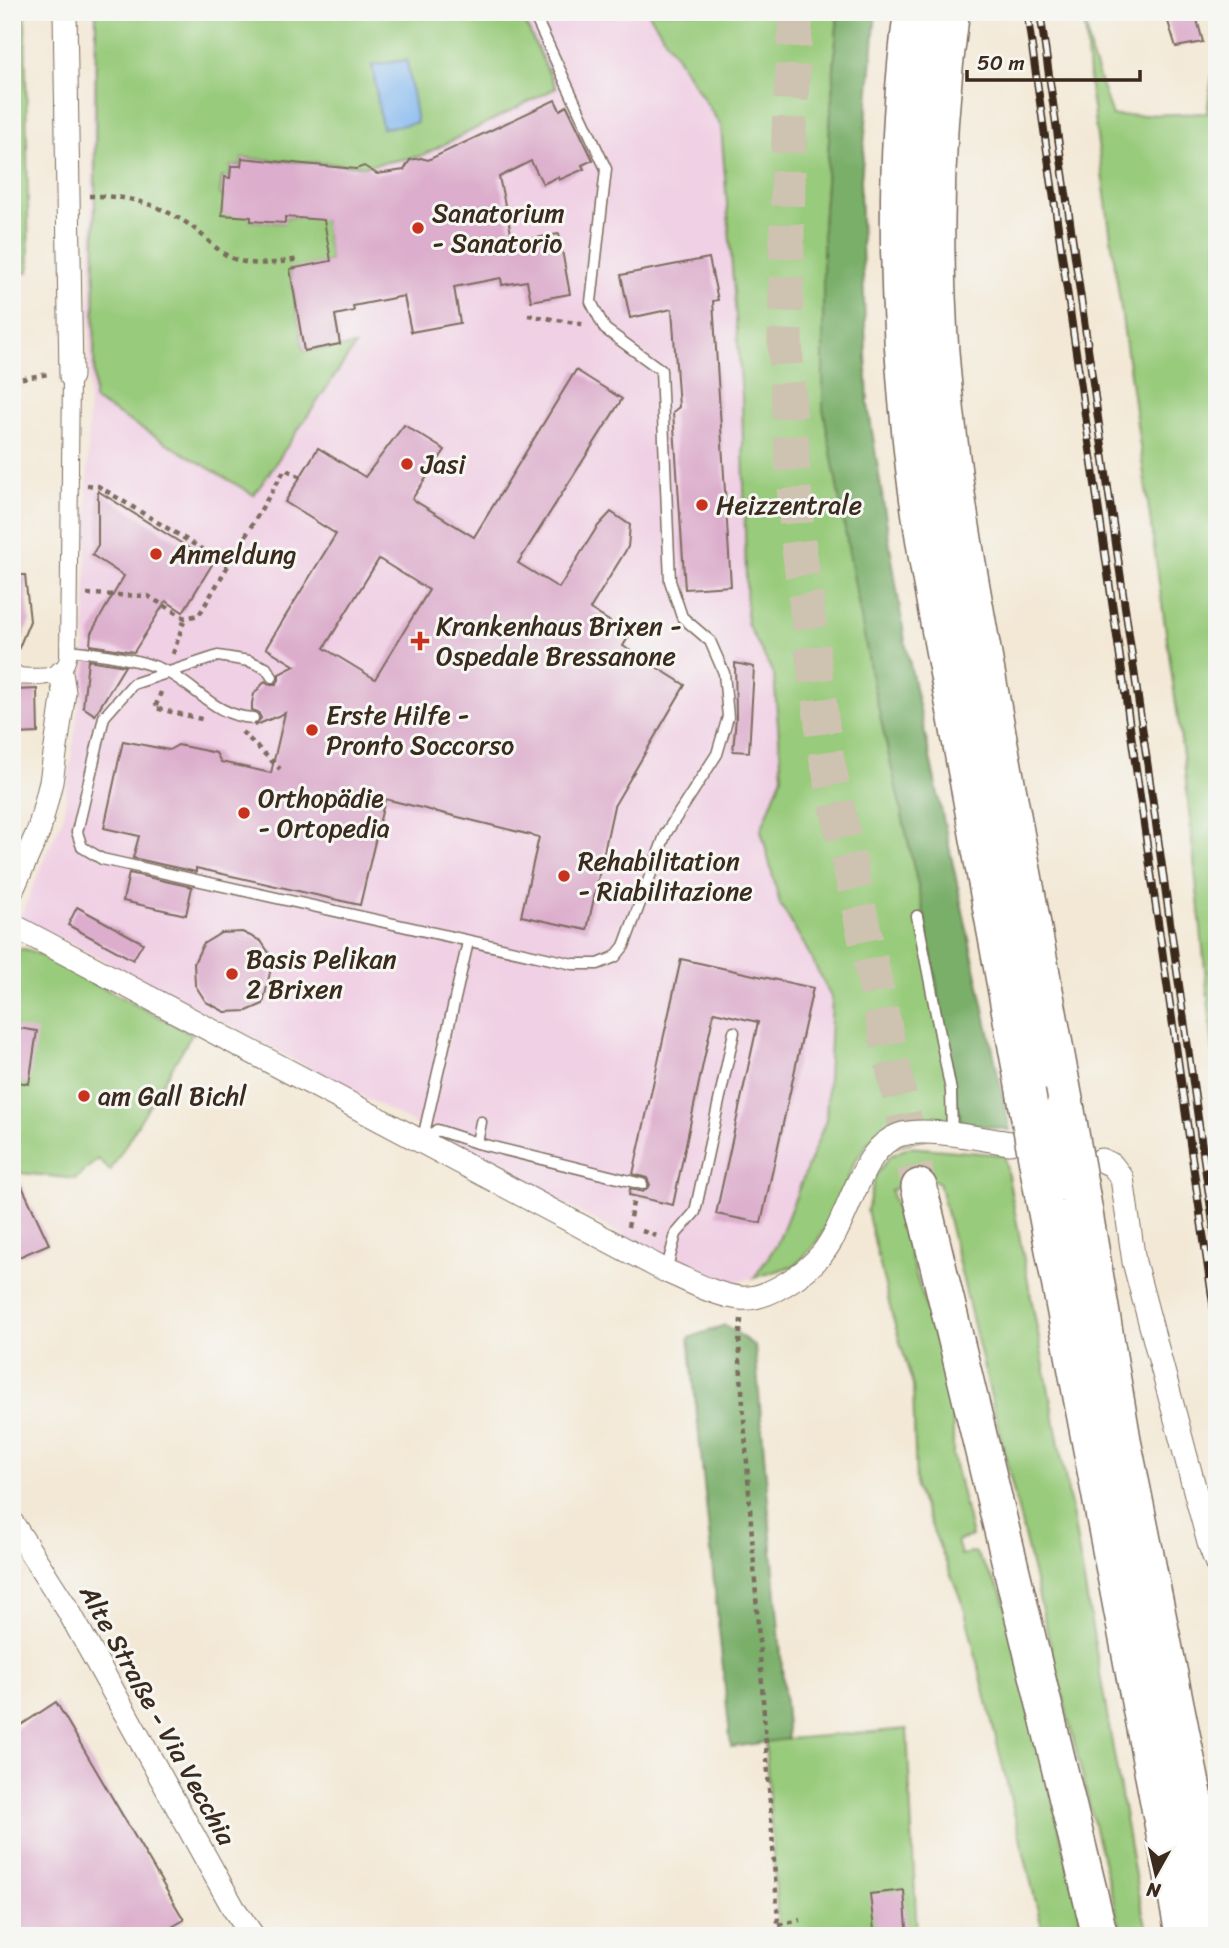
<svg xmlns="http://www.w3.org/2000/svg" width="1229" height="1948" viewBox="0 0 1229 1948" font-family="Sriracha,sans-serif">
<style>
.built{fill:#f0d0e4}
.green{fill:#99cb7b;stroke:#6a7a4c;stroke-width:2}
.forest{fill:#7aaf6b;stroke:#5a6c44;stroke-width:2}
.water{fill:#7fb6ee;stroke:#5d7086;stroke-width:2}
.building{fill:#dcadcc;fill-rule:evenodd}
.lines{fill:none;stroke-linecap:round;stroke-linejoin:round}
.primary-tunnel{stroke:#cec2b0;stroke-width:35;stroke-dasharray:35 18;stroke-linecap:butt}
.service-casing{stroke:#7b6c5e;stroke-width:13}
.pedestrian-casing{stroke:#7b6c5e;stroke-width:18}
.minor-casing{stroke:#7b6c5e;stroke-width:25}
.primary-casing{stroke:#7b6c5e;stroke-width:38}
.motorway-casing{stroke:#7b6c5e;stroke-width:41}
.path{stroke:#7b6c5e;stroke-width:4.5;stroke-dasharray:5 5;stroke-linecap:butt}
.service{stroke:#fff;stroke-width:10}
.pedestrian{stroke:#fff;stroke-width:16}
.minor{stroke:#fff;stroke-width:23}
.primary{stroke:#fff;stroke-width:35}
.motorway{stroke:#fff;stroke-width:38}
.rail-casing{stroke:#3b2a1e;stroke-width:8}
.rail{stroke:#f6f6f2;stroke-width:5;stroke-dasharray:16;stroke-linecap:butt}
.motorway-bridge-casing{stroke:#7b6c5e;stroke-width:41;stroke-linecap:butt}
.motorway-bridge{stroke:#fff;stroke-width:38}
.poi-dot{fill:#c8321e;stroke:#f6f6f2;stroke-width:2.5}
.labels{text-anchor:middle;stroke-width:6;stroke-linejoin:round;paint-order:stroke}
.poi-label{font-size:26px;fill:#3b2a1e;stroke:#f6f6f2;text-anchor:start}
.street-label{font-size:26px;fill:#3b2a1e;stroke:#f6f6f2}
</style>
<rect width="100%" height="100%" fill="#f6f6f2"/>
<filter id="ink" filterUnits="userSpaceOnUse"><feTurbulence type="fractalNoise" baseFrequency=".0143" numOctaves="2"/><feDisplacementMap in="SourceGraphic" scale="14" xChannelSelector="R" yChannelSelector="G"/><feConvolveMatrix kernelMatrix="1 2 1 2 8 2 1 2 1" color-interpolation-filters="sRGB"/></filter>
<filter id="wash" filterUnits="userSpaceOnUse"><feTurbulence type="fractalNoise" baseFrequency=".00686" numOctaves="4" result="noise"/><feDisplacementMap in="SourceGraphic" scale="28" xChannelSelector="R" yChannelSelector="G"/><feGaussianBlur stdDeviation="1.57" result="paint"/><feColorMatrix in="noise" values="0 0 0 0 0 0 0 0 0 0 0 0 0 0 0 0 0 1.4 0 .05"/><feComposite in="paint" operator="in"/></filter>
<g filter="url(#wash)">
<rect width="100%" height="100%" fill="#f3e8d5"/>
<path class="built" d="M94,12H648L721,126L742,396L747,623L774,675L782,776L761,830L780,905L805,945L832,999L826,1120L777,1244L754,1278L728,1283L684,1268L252,1037L20,917L63,817L85,659Z"/>
<g class="green">
<path d="M12,12H25L29,272L12,273Z"/>
<path d="M96,12H520L556,88L421,156L364,166L242,158L241,166H231L230,178L222,177L220,194L251,217V221L284,223L285,217L298,218L299,204L321,206L331,261L290,270L304,351L355,346L254,495L94,400Z"/>
<path d="M648,12H838L823,225V408L923,909L961,1122L907,1123L870,1140L855,1161L832,1217L814,1246L796,1265L754,1278L777,1244L826,1120L832,999L805,946L780,904L761,830L782,776L774,675L747,623L742,396L721,126Z"/>
<path d="M1084,12L1091,54L1112,116L1207,113L1215,57L1213,18H1217V1087L1184,762L1090,87Z"/>
<path d="M12,949H25L37,953L192,1034L110,1171L98,1159L75,1179L12,1172Z"/>
<path d="M909,1147L1004,1155L1073,1518L1138,1893L1149,1936H1122C1058,1685 1001,1433 939,1182L914,1175L891,1191L953,1398V1456L972,1536L957,1541L961,1555L975,1552L1003,1595L1085,1936H1044L964,1607L916,1488L913,1386L892,1315L867,1211L875,1177L890,1156Z"/>
<path d="M907,1729L917,1936H779L765,1741Z"/>
</g>
<g class="forest">
<path d="M838,12H876L860,191L868,405L905,641L1010,1130L961,1122L923,909L872,680L823,408V225Z"/>
<path d="M725,1325L755,1346L788,1739L731,1747L689,1338Z"/>
</g>
<path class="water" d="M407,60L417,123L382,128L372,65Z"/>
<g id="blocks">
<g class="building">
<path d="M1165,12H1195L1203,42L1176,47Z"/>
<path d="M555,100L560,110L567,106L593,160L582,165L584,169L559,180L558,177L543,184L531,161L499,177L513,242L559,234L570,294L531,301L527,281L502,285L501,278L454,287L460,323L411,332L404,296L353,306L354,311L335,315L340,344L304,351L290,269L331,261L324,220L285,217V223L251,221V217L222,215L225,177L230,178L231,166H241L242,158L356,169L364,166L377,174L404,170L410,160L421,158L428,160Z"/>
<path d="M709,258L718,300L713,301L731,586L685,589L673,412L679,407L672,309L630,318L621,275Z"/>
<path d="M576,370L622,399L518,563L559,588L597,527L611,512L630,525L628,547L590,609L630,634L623,646L685,685L614,806L587,930L521,916L539,837L385,799L360,905L196,868V872L133,858L139,836L104,828L123,741L169,750L178,745L216,753L221,762L271,773L285,713L254,726L261,718L258,712L252,710V703L254,694L265,681L269,684H276L279,680V674L295,666L266,648L336,534L285,502L318,448L365,477L404,425L445,450L412,499L474,537ZM379,559L429,590L375,679L324,648Z"/>
<path d="M98,491L213,563L183,612L166,601L134,652L90,645L91,633L124,576L92,555L98,545Z"/>
<path d="M12,575H25L30,621L13,662Z"/>
<path d="M88,660L125,666L95,715L83,707Z"/>
<path d="M735,663L754,667L749,752L733,751L736,717Z"/>
<path d="M37,689L38,733L16,734L15,690Z"/>
<path d="M129,873L192,887L186,915L123,901Z"/>
<path d="M77,907L143,943L133,960L68,925Z"/>
<path d="M242,932L261,941L273,959L263,1004L247,1011L225,1012L206,1002L195,985L194,963L203,944L221,933Z"/>
<path d="M681,959L813,988L761,1223L716,1214L758,1022L714,1012L673,1205L629,1195L630,1189L643,1192L650,1185L647,1178L633,1174Z"/>
<path d="M12,1027L37,1031L29,1084L12,1081Z"/>
<path d="M12,1165L49,1244L12,1260Z"/>
<path d="M56,1702L184,1920L156,1936H12V1731Z"/>
<path d="M904,1890L907,1928L874,1930L870,1894Z"/>
</g>
</g>
</g>
<g filter="url(#ink)">
<use href="#blocks" fill-opacity="0" stroke="#7b6c5e" stroke-width="2"/>
<g class="lines">
<path class="primary-tunnel" d="M796,12L789,131L785,343L797,532L826,755L919,1187"/>
<defs>
<g id="service">
<path d="M69,650C96,653 146,659 169,673C200,690 216,716 253,718"/>
<path d="M272,677L266,668L249,661L218,656L133,684L104,717L77,832L82,847L102,859L573,964H598L615,957L624,946L666,833L717,754L728,717L724,673L710,641L682,617L670,581L661,370L605,329L591,302L606,169L533,12"/>
<path d="M917,916L951,1091L952,1135"/>
<path d="M422,1142L437,1130L477,1143L642,1184"/>
<path d="M422,1142L468,942"/>
<path d="M477,1143L481,1122"/>
<path d="M666,1271L676,1234L695,1212L734,1032"/>
</g>
<path id="pedestrian" d="M13,676C34,676 62,683 68,658L71,376"/>
<g id="minor">
<path d="M65,12L71,376"/>
<path d="M12,676H13"/>
<path d="M12,890L39,830L51,782L64,692L61,673"/>
<path d="M12,925L666,1271C690,1281 714,1295 740,1298C767,1301 806,1273 822,1254C837,1235 846,1209 856,1187C865,1168 876,1143 899,1135C925,1126 981,1139 1010,1143"/>
<path d="M1101,1160L1112,1165L1122,1178L1134,1262L1209,1543L1217,1564"/>
<path d="M12,1523L68,1610L234,1909L253,1936"/>
</g>
<path id="primary" d="M919,1187L1100,1936"/>
<g id="motorway">
<path d="M913,12C894,157 897,306 913,450C923,545 943,638 960,732C982,852 1004,973 1026,1093"/>
<path d="M950,12C936,117 932,224 938,329C946,466 973,601 997,736C1020,860 1042,984 1065,1108"/>
<path d="M1044,1194L1185,1936"/>
<path d="M1081,1198L1122,1443L1217,1916"/>
</g>
</defs>
<use href="#service" class="service-casing"/>
<use href="#pedestrian" class="pedestrian-casing"/>
<use href="#minor" class="minor-casing"/>
<use href="#primary" class="primary-casing"/>
<use href="#motorway" class="motorway-casing"/>
<g class="path">
<path d="M89,196C127,195 159,204 191,226C205,236 217,252 234,259C255,267 277,263 299,259"/>
<path d="M528,315L587,325"/>
<path d="M12,380L49,374"/>
<path d="M87,485L98,486L228,565"/>
<path d="M87,594L148,596L185,618L199,615L285,469L301,477"/>
<path d="M173,654L185,618"/>
<path d="M161,692L155,708L205,720"/>
<path d="M242,732L280,769"/>
<path d="M628,1227L634,1198"/>
<path d="M642,1231L660,1237"/>
<path d="M741,1319L739,1345L779,1936"/>
<path d="M779,1925L800,1920"/>
</g>
<use href="#service" class="service"/>
<use href="#pedestrian" class="pedestrian"/>
<use href="#minor" class="minor"/>
<use href="#primary" class="primary"/>
<use href="#motorway" class="motorway"/>
<defs>
<g id="rail">
<path d="M1027,12L1217,1331"/>
<path d="M1040,12L1217,1251"/>
</g>
</defs>
<use href="#rail" class="rail-casing"/>
<use href="#rail" class="rail"/>
<defs>
<g id="motorway-bridge">
<path d="M1026,1093L1044,1194"/>
<path d="M1065,1108L1081,1198"/>
</g>
</defs>
<use href="#motorway-bridge" class="motorway-bridge-casing"/>
<use href="#motorway-bridge" class="motorway-bridge"/>
</g>
</g>
<g class="poi-dot">
<circle cx="418" cy="228" r="7"/>
<circle cx="407" cy="464" r="7"/>
<circle cx="702" cy="505" r="7"/>
<circle cx="156" cy="554" r="7"/>
<path d="M416.5 630.5h7v7h7v7h-7v7h-7v-7h-7v-7h7z"/>
<circle cx="312" cy="730" r="7"/>
<circle cx="244" cy="813" r="7"/>
<circle cx="564" cy="876" r="7"/>
<circle cx="232" cy="974" r="7"/>
<circle cx="84" cy="1096" r="7"/>
</g>
<g class="labels">
<g class="poi-label">
<text x="432" y="222">Sanatorium<tspan x="432" dy="30">- Sanatorio</tspan></text>
<text x="421" y="473">Jasi</text>
<text x="716" y="514">Heizzentrale</text>
<text x="170" y="563">Anmeldung</text>
<text x="436" y="635">Krankenhaus Brixen -<tspan x="436" dy="30">Ospedale Bressanone</tspan></text>
<text x="326" y="724">Erste Hilfe -<tspan x="326" dy="30">Pronto Soccorso</tspan></text>
<text x="258" y="807">Orthopädie<tspan x="258" dy="30">- Ortopedia</tspan></text>
<text x="578" y="870">Rehabilitation<tspan x="578" dy="30">- Riabilitazione</tspan></text>
<text x="246" y="968">Basis Pelikan<tspan x="246" dy="30">2 Brixen</tspan></text>
<text x="98" y="1105">am Gall Bichl</text>
</g>
<g class="street-label">
<text transform="translate(158 1715) rotate(61)" y="9">Alte Straße - Via Vecchia</text>
</g>
</g>
<rect width="1229" height="1948" fill="none" stroke="#f6f6f2" stroke-width="42"/>
<g transform="translate(1156 1874) rotate(188)" stroke="#f6f6f2" stroke-width="5" paint-order="stroke">
<path d="M0-5L12 26L0 18L-12 26Z" fill="#3b2a1e"/>
<text y="-10" font-size="19" font-weight="bold" text-anchor="middle" fill="#3b2a1e">N</text>
</g>
<path d="M967 70v10h173v-10" fill="none" stroke="#3b2a1e" stroke-width="3.5"/>
<text x="977" y="70" font-size="21" fill="#3b2a1e" stroke="#f6f6f2" stroke-width="5" paint-order="stroke">50 m</text>
</svg>
